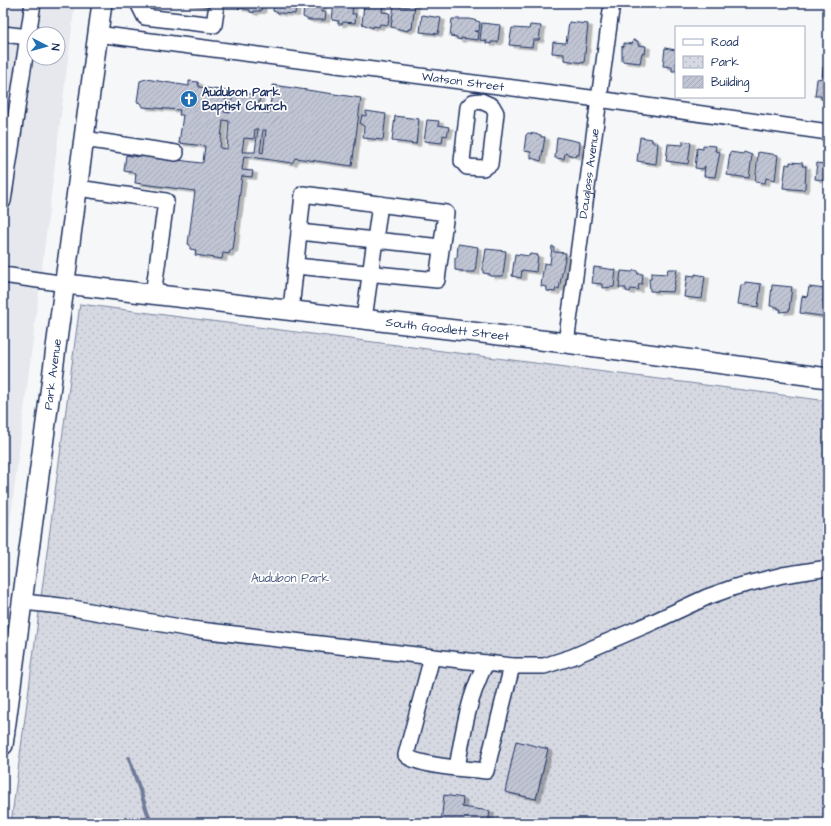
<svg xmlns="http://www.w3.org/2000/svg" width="831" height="826" viewBox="0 0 831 826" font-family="'Architects Daughter',sans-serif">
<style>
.built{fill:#e6e8ee;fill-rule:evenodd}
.park{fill:url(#park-dots);stroke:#7884a0}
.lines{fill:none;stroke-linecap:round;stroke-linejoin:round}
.stream{stroke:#707c99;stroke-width:4}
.building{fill:url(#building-hatch);stroke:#1b2f5e;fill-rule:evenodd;filter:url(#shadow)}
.minor-casing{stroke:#1b2f5e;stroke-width:18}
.major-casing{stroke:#1b2f5e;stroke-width:22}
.minor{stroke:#fff;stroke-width:15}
.major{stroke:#fff;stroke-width:19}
.labels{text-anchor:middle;stroke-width:3.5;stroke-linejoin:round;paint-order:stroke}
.street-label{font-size:12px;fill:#1b2f5e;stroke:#fff}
.poi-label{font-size:12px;font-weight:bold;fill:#1b2f5e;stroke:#fff;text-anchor:start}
.park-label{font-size:12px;fill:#4a5a7f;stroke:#fff}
</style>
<defs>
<pattern id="park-dots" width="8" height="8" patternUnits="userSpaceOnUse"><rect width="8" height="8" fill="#d6d9e2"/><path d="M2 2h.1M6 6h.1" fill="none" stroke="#b7bbc4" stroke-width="1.8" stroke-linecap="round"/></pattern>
<pattern id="building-hatch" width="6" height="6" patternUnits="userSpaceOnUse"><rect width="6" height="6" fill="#c0c4d3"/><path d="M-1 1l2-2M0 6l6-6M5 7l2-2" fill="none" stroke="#a4a9b8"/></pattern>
<filter id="shadow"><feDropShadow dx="4.5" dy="2.5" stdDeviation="0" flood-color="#0004"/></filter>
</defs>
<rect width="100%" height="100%" fill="#f6f7f9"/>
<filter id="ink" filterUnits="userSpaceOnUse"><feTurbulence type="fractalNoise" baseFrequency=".025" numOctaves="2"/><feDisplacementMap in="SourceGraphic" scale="8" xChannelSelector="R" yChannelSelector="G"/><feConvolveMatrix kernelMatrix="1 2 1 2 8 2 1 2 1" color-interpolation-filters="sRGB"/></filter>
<g filter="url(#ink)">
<path class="built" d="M3,3H75L3,579ZM34,34H58V58H34Z"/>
<path class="park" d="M80,304L828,401V823H11Z"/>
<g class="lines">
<path class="stream" d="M129,758L151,823"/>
</g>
<g class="building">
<path d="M185,3H213L212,7Z"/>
<path d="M239,3H262L261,11H254V13L250,12V10L238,8Z"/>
<path d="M274,3H293L296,5L295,14L279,13L273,11Z"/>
<path d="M304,3H322L321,12H326L325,20H309L303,17Z"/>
<path d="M334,3L353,4L352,14H356L355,23L343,22L342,24H338L339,21L332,20Z"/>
<path d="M364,3H383L382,12L390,13L388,25L380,24L379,27L373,26V28L362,24Z"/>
<path d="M409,3H415L412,29H408V31L391,27L394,5L408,7Z"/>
<path d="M422,15L441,18L438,34L420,32Z"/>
<path d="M452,19H470L480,22L479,31H474L479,32L478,40L461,38V40L457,39V37L450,36Z"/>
<path d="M569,22L588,24L584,63L564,60V54L552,53L553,42L566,43Z"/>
<path d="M482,23L500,25L498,42H491V44L486,43L487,41L480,40Z"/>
<path d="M530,25L541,26L539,40H533L532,47L509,45L512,28L529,29Z"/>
<path d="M633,40L638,41V45L646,46L645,54L642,53L640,63L622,61V46L624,47V43L632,44Z"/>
<path d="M665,48L676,50V71H672V67L663,66Z"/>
<path d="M823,67L828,68V100L821,99V96H815L817,79L822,78Z"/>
<path d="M146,79L189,86V81L198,82L199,87L227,91L224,112L230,113L233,92L260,95L258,111L269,113L273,85L361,98L352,166L295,158L292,163L244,156L242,170L253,171L252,177L242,176L233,250H230L229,254L223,253L222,259L195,255L196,250L190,249V245L188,244L195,191L135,183L136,173L124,171L126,155L138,157L139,155L201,163L203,162L205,146L179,143L183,115H179L180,110L143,107L141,103L137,102L140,81ZM223,120L229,121L227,149L220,148ZM255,129H258L255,152H242L244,138L254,139ZM263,130H266L263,153L260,152Z"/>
<path d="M366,111L386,114L383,140L363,138L364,126L360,124L362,115L366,116Z"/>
<path d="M395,116L419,119L416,144L392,141Z"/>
<path d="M427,120L439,121L438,125L449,127L447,136L443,135L442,143L424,141Z"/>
<path d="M528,133L541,135V137H545L541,161L531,158V152L524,151L526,135Z"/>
<path d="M557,137L580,142L579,155H576V157L565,153L564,159L555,158Z"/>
<path d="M640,137L652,139V142L658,143L656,164L637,161Z"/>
<path d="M683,141L691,142L688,164L666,161L668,144L683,145Z"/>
<path d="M703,145L716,146L715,151L720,152L715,177L704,176L705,166L703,169L695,168L697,148L703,149Z"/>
<path d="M730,152L743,154L744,152L752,155L749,178L727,175Z"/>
<path d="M758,152L778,155L775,180L766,178L765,183L755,182Z"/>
<path d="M824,158L828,159V181L815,179L817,163L823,164Z"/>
<path d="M790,162L803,163L802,166H806L805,188L803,190L783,188L786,164L790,165Z"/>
<path d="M458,244L478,247L475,272H462L463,271L455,270V258H457Z"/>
<path d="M552,246L554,247V252L566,253L559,289L556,288L555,292L547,291V287L541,286L544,263L550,264Z"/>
<path d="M486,249L506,251L503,276H490V274L483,273V262H484Z"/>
<path d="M515,254L529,256L530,254L538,255L536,272L522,270L521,278L512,276Z"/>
<path d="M594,267L616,270L614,287L602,288V284L592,283Z"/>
<path d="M668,269H677L673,292L650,291L649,279H651V273L667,274Z"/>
<path d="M634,270L637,271L638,274H643L642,284H639L638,290L631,289L630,292L626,291V288H619L621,271L632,272Z"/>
<path d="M695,274L705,276L702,299L684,297L687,275L695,276Z"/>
<path d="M745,282L761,284L758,307L738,304L741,285H745Z"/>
<path d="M772,285L792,287L789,311L780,312L781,309H778V307L770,306Z"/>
<path d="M809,287L825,289L823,302L828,303V317L800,313L802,296L807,297Z"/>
<path d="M516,741L548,749L536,799L505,792Z"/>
<path d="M444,795L463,798L462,807L490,811L488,823H441Z"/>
</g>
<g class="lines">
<defs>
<g id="minor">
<path d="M138,3L145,17L214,25L216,11"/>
<path d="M3,34L29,37"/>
<path id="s1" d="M97,34L598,99L828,132"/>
<path d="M481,101L492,106L496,113L490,164L483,168L467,167L462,161L468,107L473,102Z"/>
<path d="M84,139L176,153"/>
<path d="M78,188L166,201L153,295"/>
<path d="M3,201L33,3"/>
<path d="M299,232L441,247"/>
<path d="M3,275L66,284"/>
<path d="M291,310L303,194L446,213L437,280L296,266"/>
<path d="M364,319L380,204"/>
<path id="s2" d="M566,343L612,3"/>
<path d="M23,602L61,606L191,629L512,666H544L572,657L651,623L707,597L735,587L783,575L828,568"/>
<path d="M432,657L406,755C416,766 469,769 486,771L512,666"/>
<path d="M457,768C463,732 469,695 486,663"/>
</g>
<g id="major">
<path id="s3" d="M66,284L566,343L828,378"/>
<path id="s4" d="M3,745L102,3"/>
</g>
</defs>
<use href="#minor" class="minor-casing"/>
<use href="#major" class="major-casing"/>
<use href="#minor" class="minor"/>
<use href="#major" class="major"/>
</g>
</g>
<defs>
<symbol id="church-disc" viewBox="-11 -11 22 22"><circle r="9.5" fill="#1f6fb2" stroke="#fff"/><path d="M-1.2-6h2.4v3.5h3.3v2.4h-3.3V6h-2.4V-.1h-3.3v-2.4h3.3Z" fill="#fff"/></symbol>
</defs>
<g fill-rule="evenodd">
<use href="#church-disc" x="179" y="89" width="20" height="20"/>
</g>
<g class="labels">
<g class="street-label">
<text dy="4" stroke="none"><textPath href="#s1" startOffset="369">Watson Street</textPath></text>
<text dy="4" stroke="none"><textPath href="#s2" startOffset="171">Douglass Avenue</textPath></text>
<text dy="4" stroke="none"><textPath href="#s3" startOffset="384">South Goodlett Street</textPath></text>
<text dy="4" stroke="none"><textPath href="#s4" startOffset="374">Park Avenue</textPath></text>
</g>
<g class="poi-label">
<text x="202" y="96">Audubon Park<tspan x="202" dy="14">Baptist Church</tspan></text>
</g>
<g class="park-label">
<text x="290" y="582">Audubon Park</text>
</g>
</g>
<rect width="831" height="826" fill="none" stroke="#fff" stroke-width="16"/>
<rect x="8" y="8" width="815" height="810" fill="none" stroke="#1b2f5e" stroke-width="1.5" filter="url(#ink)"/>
<rect x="675" y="26" width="130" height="72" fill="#ffffff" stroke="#a4acbf"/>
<rect x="683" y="39" width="20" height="6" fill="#ffffff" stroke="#a4acbf"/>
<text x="711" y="46" font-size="12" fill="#1b2f5e">Road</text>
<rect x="683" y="56" width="20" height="12" fill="url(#park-dots)" stroke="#a4acbf"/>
<text x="711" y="66" font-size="12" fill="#1b2f5e">Park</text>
<rect x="683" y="76" width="20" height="12" fill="url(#building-hatch)" stroke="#a4acbf"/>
<text x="711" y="86" font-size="12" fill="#1b2f5e">Building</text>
<g transform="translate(46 46) rotate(96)"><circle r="19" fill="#ffffff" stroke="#a4acbf"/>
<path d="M0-3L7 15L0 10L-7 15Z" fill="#1f6fb2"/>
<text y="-6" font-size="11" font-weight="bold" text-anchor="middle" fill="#1b2f5e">N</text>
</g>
</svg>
